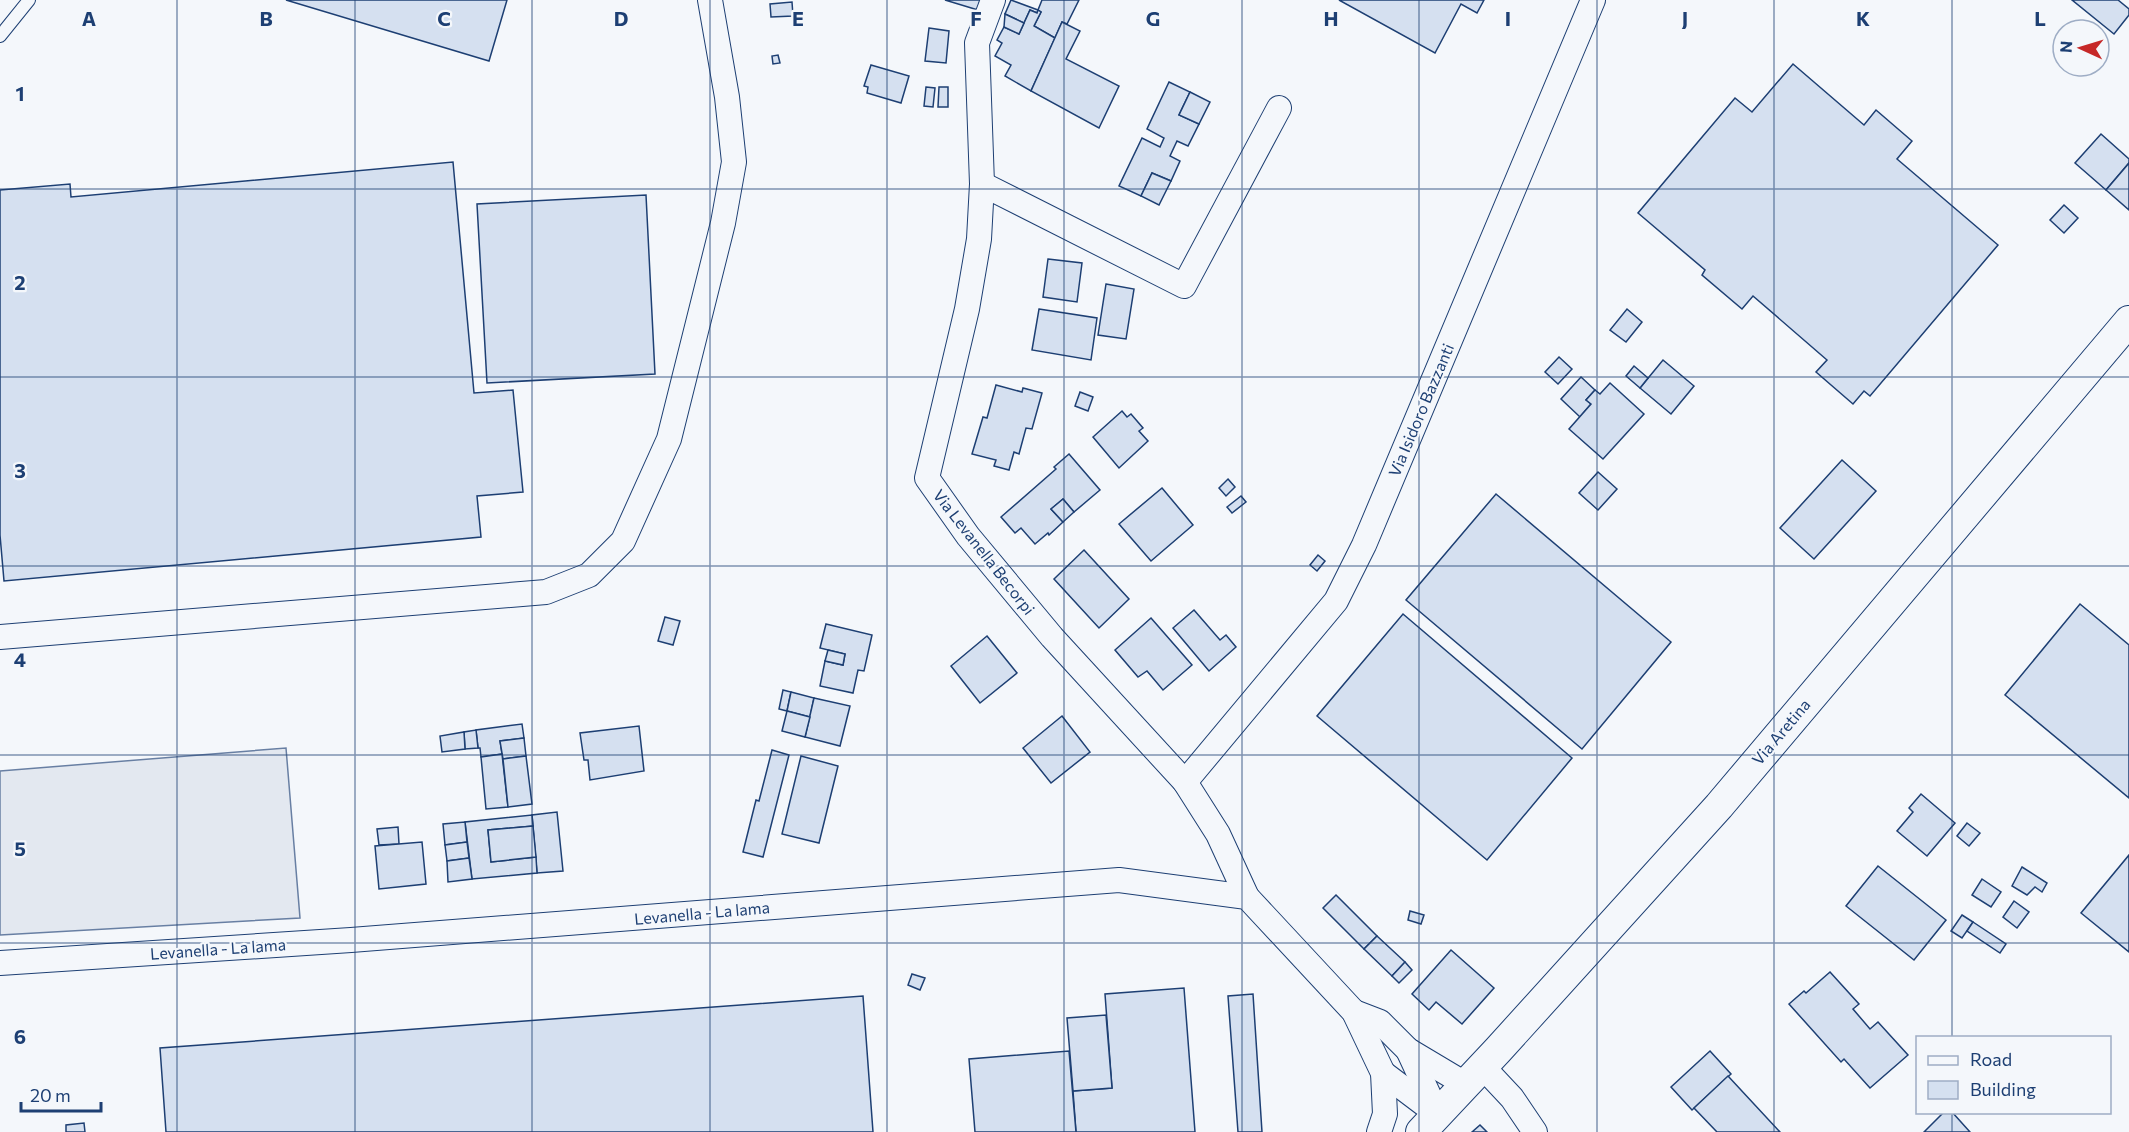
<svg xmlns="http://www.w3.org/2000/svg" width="2129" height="1132" viewBox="0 0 2129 1132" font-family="Commissioner,sans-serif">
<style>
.parking{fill:#e3e8f0;stroke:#687fa3;stroke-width:1.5}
.building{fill:#d5e0f0;stroke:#1d3f73;stroke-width:1.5}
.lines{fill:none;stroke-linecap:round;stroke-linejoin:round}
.service-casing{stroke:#1d3f73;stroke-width:14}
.minor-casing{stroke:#1d3f73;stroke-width:26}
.tertiary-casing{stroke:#1d3f73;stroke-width:32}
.service{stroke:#f4f7fb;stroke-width:12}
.minor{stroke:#f4f7fb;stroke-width:24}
.tertiary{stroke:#f4f7fb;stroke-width:30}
.grid{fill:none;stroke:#1d3f73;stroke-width:1.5;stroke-opacity:0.55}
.labels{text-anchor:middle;stroke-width:4.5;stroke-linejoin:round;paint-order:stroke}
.street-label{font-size:16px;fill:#1d3f73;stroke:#f4f7fb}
.grid-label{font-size:20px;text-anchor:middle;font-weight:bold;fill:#1d3f73;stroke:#f4f7fb;stroke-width:4.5;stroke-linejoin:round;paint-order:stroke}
</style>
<rect width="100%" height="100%" fill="#f4f7fb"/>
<path class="parking" d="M286,748L300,918L0,935V771Z"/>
<g class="building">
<path d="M286,0H507L489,61Z"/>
<path d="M945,0H980L978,10Z"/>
<path d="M1011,0L1038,10L1037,13L1030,10L1024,23L1005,14Z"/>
<path d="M1042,0H1079L1067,24L1062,22L1055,38L1034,26L1041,12L1038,10Z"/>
<path d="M1339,0H1484L1477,13L1461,4L1435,53Z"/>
<path d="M2072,0H2118L2129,9V15L2114,34Z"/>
<path d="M792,2L793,16L771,17L770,4Z"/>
<path d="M1030,10L1037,13L1038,10L1041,12L1034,26L1055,38L1031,91L1005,76L1011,65L995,56L1002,43L997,40L1004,27L1019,34Z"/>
<path d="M1005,14L1024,23L1019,34L1004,27Z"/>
<path d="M1062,22L1080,31L1066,59L1119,86L1099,128L1031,91Z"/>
<path d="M929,28L949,31L946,63L925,61Z"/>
<path d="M778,55L780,63L773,64L772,56Z"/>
<path d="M1793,64L1864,125L1876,110L1912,141L1897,159L1998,245L1870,396L1864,391L1853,404L1816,372L1827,360L1753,296L1742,309L1702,275L1705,270L1638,213L1735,98L1752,112Z"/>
<path d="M871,65L909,76L901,103L867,93L868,87L864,86Z"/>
<path d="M1169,82L1190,92L1179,115L1199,124L1188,146L1177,141L1170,156L1180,161L1171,181L1152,173L1141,196L1119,186L1142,138L1160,147L1164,138L1147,129Z"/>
<path d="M926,87L935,88L933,107L924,106Z"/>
<path d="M939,87H948V107H938Z"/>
<path d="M1190,92L1210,102L1199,124L1179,115Z"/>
<path d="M2101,134L2129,159V163L2106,190L2075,163Z"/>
<path d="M453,162L474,393L513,390L523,492L477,496L481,537L4,581L0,535V190L70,184L71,197Z"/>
<path d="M2129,163V210L2106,190Z"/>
<path d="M1152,173L1171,181L1159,205L1141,196Z"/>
<path d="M646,195L655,374L487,383L477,204Z"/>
<path d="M2064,205L2078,218L2064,233L2050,220Z"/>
<path d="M1048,259L1082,263L1077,302L1043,297Z"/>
<path d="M1106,284L1134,289L1126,339L1098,335Z"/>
<path d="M1039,309L1097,318L1091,360L1032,350Z"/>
<path d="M1627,309L1642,322L1626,342L1610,330Z"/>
<path d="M1559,357L1572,369L1558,384L1545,372Z"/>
<path d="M1663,360L1694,386L1671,414L1640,388Z"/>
<path d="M1634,366L1648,378L1640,388L1626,376Z"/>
<path d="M1581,377L1595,390L1586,400L1591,404L1580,417L1561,399Z"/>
<path d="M1610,383L1644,414L1603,459L1569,429L1591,404L1586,400L1595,390L1600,394Z"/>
<path d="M996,385L1022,392L1023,388L1042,393L1032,429L1026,428L1019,454L1014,452L1009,470L994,466L996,460L972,454L983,417L987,418Z"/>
<path d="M1080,392L1093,397L1088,411L1075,406Z"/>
<path d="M1122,411L1127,417L1131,414L1143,428L1139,431L1148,441L1119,468L1093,437Z"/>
<path d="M1069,454L1100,490L1074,512L1063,499L1051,509L1063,522L1049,535L1048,533L1035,544L1021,528L1015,533L1001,517L1056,469L1054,467Z"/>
<path d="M1842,460L1876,491L1814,559L1780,528Z"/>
<path d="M1598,472L1617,489L1598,510L1579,493Z"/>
<path d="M1228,479L1235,487L1226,496L1219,488Z"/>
<path d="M1162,488L1193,525L1151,561L1119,524Z"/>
<path d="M1496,494L1671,642L1582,749L1406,600Z"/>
<path d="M1241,496L1246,502L1232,513L1227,507Z"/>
<path d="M1063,499L1074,512L1063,522L1051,509Z"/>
<path d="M1084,550L1129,599L1099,628L1054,579Z"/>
<path d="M1318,555L1325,561L1317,571L1310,565Z"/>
<path d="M2080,604L2129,645V798L2005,695Z"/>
<path d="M1194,610L1220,640L1226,635L1236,647L1209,671L1173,628Z"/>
<path d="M1403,614L1572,758L1487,860L1317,716Z"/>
<path d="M665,617L680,621L673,645L658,641Z"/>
<path d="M1151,618L1192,665L1163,690L1147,671L1138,677L1115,650Z"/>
<path d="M826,624L872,635L864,671L858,670L853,693L820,686L825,661L843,665L845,654L820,648Z"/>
<path d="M987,636L1017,673L980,703L951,666Z"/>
<path d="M828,650L845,654L843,665L825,661Z"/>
<path d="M783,690L791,692L787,711L779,709Z"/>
<path d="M791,692L814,698L810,717L787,711Z"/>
<path d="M814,698L850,706L840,746L805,737Z"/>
<path d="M787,711L810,717L805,737L782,731Z"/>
<path d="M1062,716L1090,752L1051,783L1023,748Z"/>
<path d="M522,724L524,738L500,741L502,754L481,757L480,748H478L476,730Z"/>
<path d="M639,726L644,771L590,780L588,760H584L580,733Z"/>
<path d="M476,730L478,748L465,749L464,732Z"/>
<path d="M464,732L465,749L442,752L440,736Z"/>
<path d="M524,738L526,756L503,759L500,741Z"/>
<path d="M772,750L789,755L763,857L743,852L756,800L759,801Z"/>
<path d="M502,754L508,807L486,809L481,757Z"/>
<path d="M526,756L532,804L508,807L503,759Z"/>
<path d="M801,756L838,766L819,843L782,834Z"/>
<path d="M1921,794L1955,823L1927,856L1897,831L1913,812L1909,808Z"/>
<path d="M557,812L563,871L537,873L532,815Z"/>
<path d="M532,815L533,826L488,830L491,862L536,857L537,873L472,879L465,822Z"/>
<path d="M465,822L467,842L445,845L443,824Z"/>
<path d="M1967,823L1980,833L1969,846L1957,836Z"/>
<path d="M533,826L536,857L491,862L488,830Z"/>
<path d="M398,827L399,844L379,845L377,829Z"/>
<path d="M422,842L426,884L379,889L375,846Z"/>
<path d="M467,842L469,858L447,861L445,845Z"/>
<path d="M2129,855V952L2081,913Z"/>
<path d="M469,858L472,879L448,882L447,861Z"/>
<path d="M1878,866L1946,920L1914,960L1846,906Z"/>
<path d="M2022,867L2047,883L2042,892L2035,887L2027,895L2012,886Z"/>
<path d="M1982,879L2001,892L1991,907L1972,895Z"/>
<path d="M1336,895L1377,936L1364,949L1323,908Z"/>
<path d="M2014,901L2029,912L2017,928L2003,917Z"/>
<path d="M1410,911L1424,915L1421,924L1408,920Z"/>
<path d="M1962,915L1973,922L1962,938L1951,931Z"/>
<path d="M1973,922L2006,944L2000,953L1967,931Z"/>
<path d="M1377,936L1405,962L1392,976L1364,949Z"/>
<path d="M1451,950L1494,988L1462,1024L1436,1002L1429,1010L1412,994Z"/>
<path d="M1405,962L1412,970L1399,983L1392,976Z"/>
<path d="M1830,972L1859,1004L1853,1009L1870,1029L1878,1022L1908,1055L1870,1088L1844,1059L1841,1062L1789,1004L1804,991L1806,993Z"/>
<path d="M912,974L925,978L920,990L908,985Z"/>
<path d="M1184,988L1195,1132H1076L1073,1091L1112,1088L1105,994Z"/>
<path d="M1253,994L1262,1132H1238L1228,996Z"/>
<path d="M863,996L873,1132H166L160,1048Z"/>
<path d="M1106,1015L1112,1088L1073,1091L1067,1018Z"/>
<path d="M1069,1051L1076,1132H975L969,1059Z"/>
<path d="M1710,1051L1731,1074L1692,1110L1671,1087Z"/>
<path d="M1728,1076L1780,1132H1717L1694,1108Z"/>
<path d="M1944,1112H1952L1970,1132H1924Z"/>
<path d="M84,1123L85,1132H66V1125Z"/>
<path d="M1480,1125L1487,1132H1472Z"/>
</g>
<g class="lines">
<defs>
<path id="service" d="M0,36L29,0"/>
<g id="minor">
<path d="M993,0L977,43L982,184L979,239L967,309L927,478L968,536L1052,637L1185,782L1218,834L1247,897"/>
<path d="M982,184L1184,286L1279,108"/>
<path d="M0,637L546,592L589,575L623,541L669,439L723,223L734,162L727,97L710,0"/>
<path d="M1185,782L1336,601L1364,545L1593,0"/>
<path d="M0,963L351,940L1119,880L1247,897L1354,1012L1383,1073L1385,1114L1379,1132"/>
<path d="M1354,1012L1380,1022L1408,1050L1465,1084"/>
<path d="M1408,1050L1438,1115"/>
<path d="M1482,1066L1512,1098L1535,1132"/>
<path d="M1383,1073L1436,1113"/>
</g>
<path id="tertiary" d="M1421,1132L1498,1050L1719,806L2129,321"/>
</defs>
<use href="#service" class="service-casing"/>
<use href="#minor" class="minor-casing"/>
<use href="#tertiary" class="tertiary-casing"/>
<use href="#service" class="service"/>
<use href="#minor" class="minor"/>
<use href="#tertiary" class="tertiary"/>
</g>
<path class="grid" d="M177,0V1132M355,0V1132M532,0V1132M710,0V1132M887,0V1132M1064,0V1132M1242,0V1132M1419,0V1132M1597,0V1132M1774,0V1132M1952,0V1038M0,189H2129M0,377H2129M0,566H2129M0,755H2129M0,943H2129M1952,1112V1132"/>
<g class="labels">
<g class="street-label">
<text transform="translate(1421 410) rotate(-67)" y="6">Via Isidoro Bazzanti</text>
<text transform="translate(984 552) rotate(52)" y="6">Via Levanella Becorpi</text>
<text transform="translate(1781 732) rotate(-50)" y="6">Via Aretina</text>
<text transform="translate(702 913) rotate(-5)" y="6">Levanella - La lama</text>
<text transform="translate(218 949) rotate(-4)" y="6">Levanella - La lama</text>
</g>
</g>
<g class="grid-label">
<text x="89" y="26">A</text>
<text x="266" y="26">B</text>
<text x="444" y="26">C</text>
<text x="621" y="26">D</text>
<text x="798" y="26">E</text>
<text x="976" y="26">F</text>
<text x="1153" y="26">G</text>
<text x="1331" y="26">H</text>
<text x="1508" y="26">I</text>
<text x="1685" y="26">J</text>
<text x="1863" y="26">K</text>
<text x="2040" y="26">L</text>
<text x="20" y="101">1</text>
<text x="20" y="290">2</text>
<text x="20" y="478">3</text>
<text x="20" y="667">4</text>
<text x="20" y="856">5</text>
<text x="20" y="1044">6</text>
</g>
<rect x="1916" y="1036" width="195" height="78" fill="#f4f7fb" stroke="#9eadc5" stroke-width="1.5"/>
<rect x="1928" y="1056" width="30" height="9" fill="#f4f7fb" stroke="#9eadc5" stroke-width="1.5"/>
<text x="1970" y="1066" font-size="18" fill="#1d3f73">Road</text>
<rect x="1928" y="1081" width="30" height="18" fill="#d5e0f0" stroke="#9eadc5" stroke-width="1.5"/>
<text x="1970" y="1096" font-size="18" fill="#1d3f73">Building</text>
<g transform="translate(2081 48) rotate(274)"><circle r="28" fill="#f4f7fb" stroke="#9eadc5" stroke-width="1.5"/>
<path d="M0-4.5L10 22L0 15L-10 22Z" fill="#c62828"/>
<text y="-9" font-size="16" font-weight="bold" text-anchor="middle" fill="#1d3f73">N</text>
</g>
<path d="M21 1102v9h80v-9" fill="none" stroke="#1d3f73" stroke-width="3"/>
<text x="30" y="1102" font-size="18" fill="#1d3f73" stroke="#f4f7fb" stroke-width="4.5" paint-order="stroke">20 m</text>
</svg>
